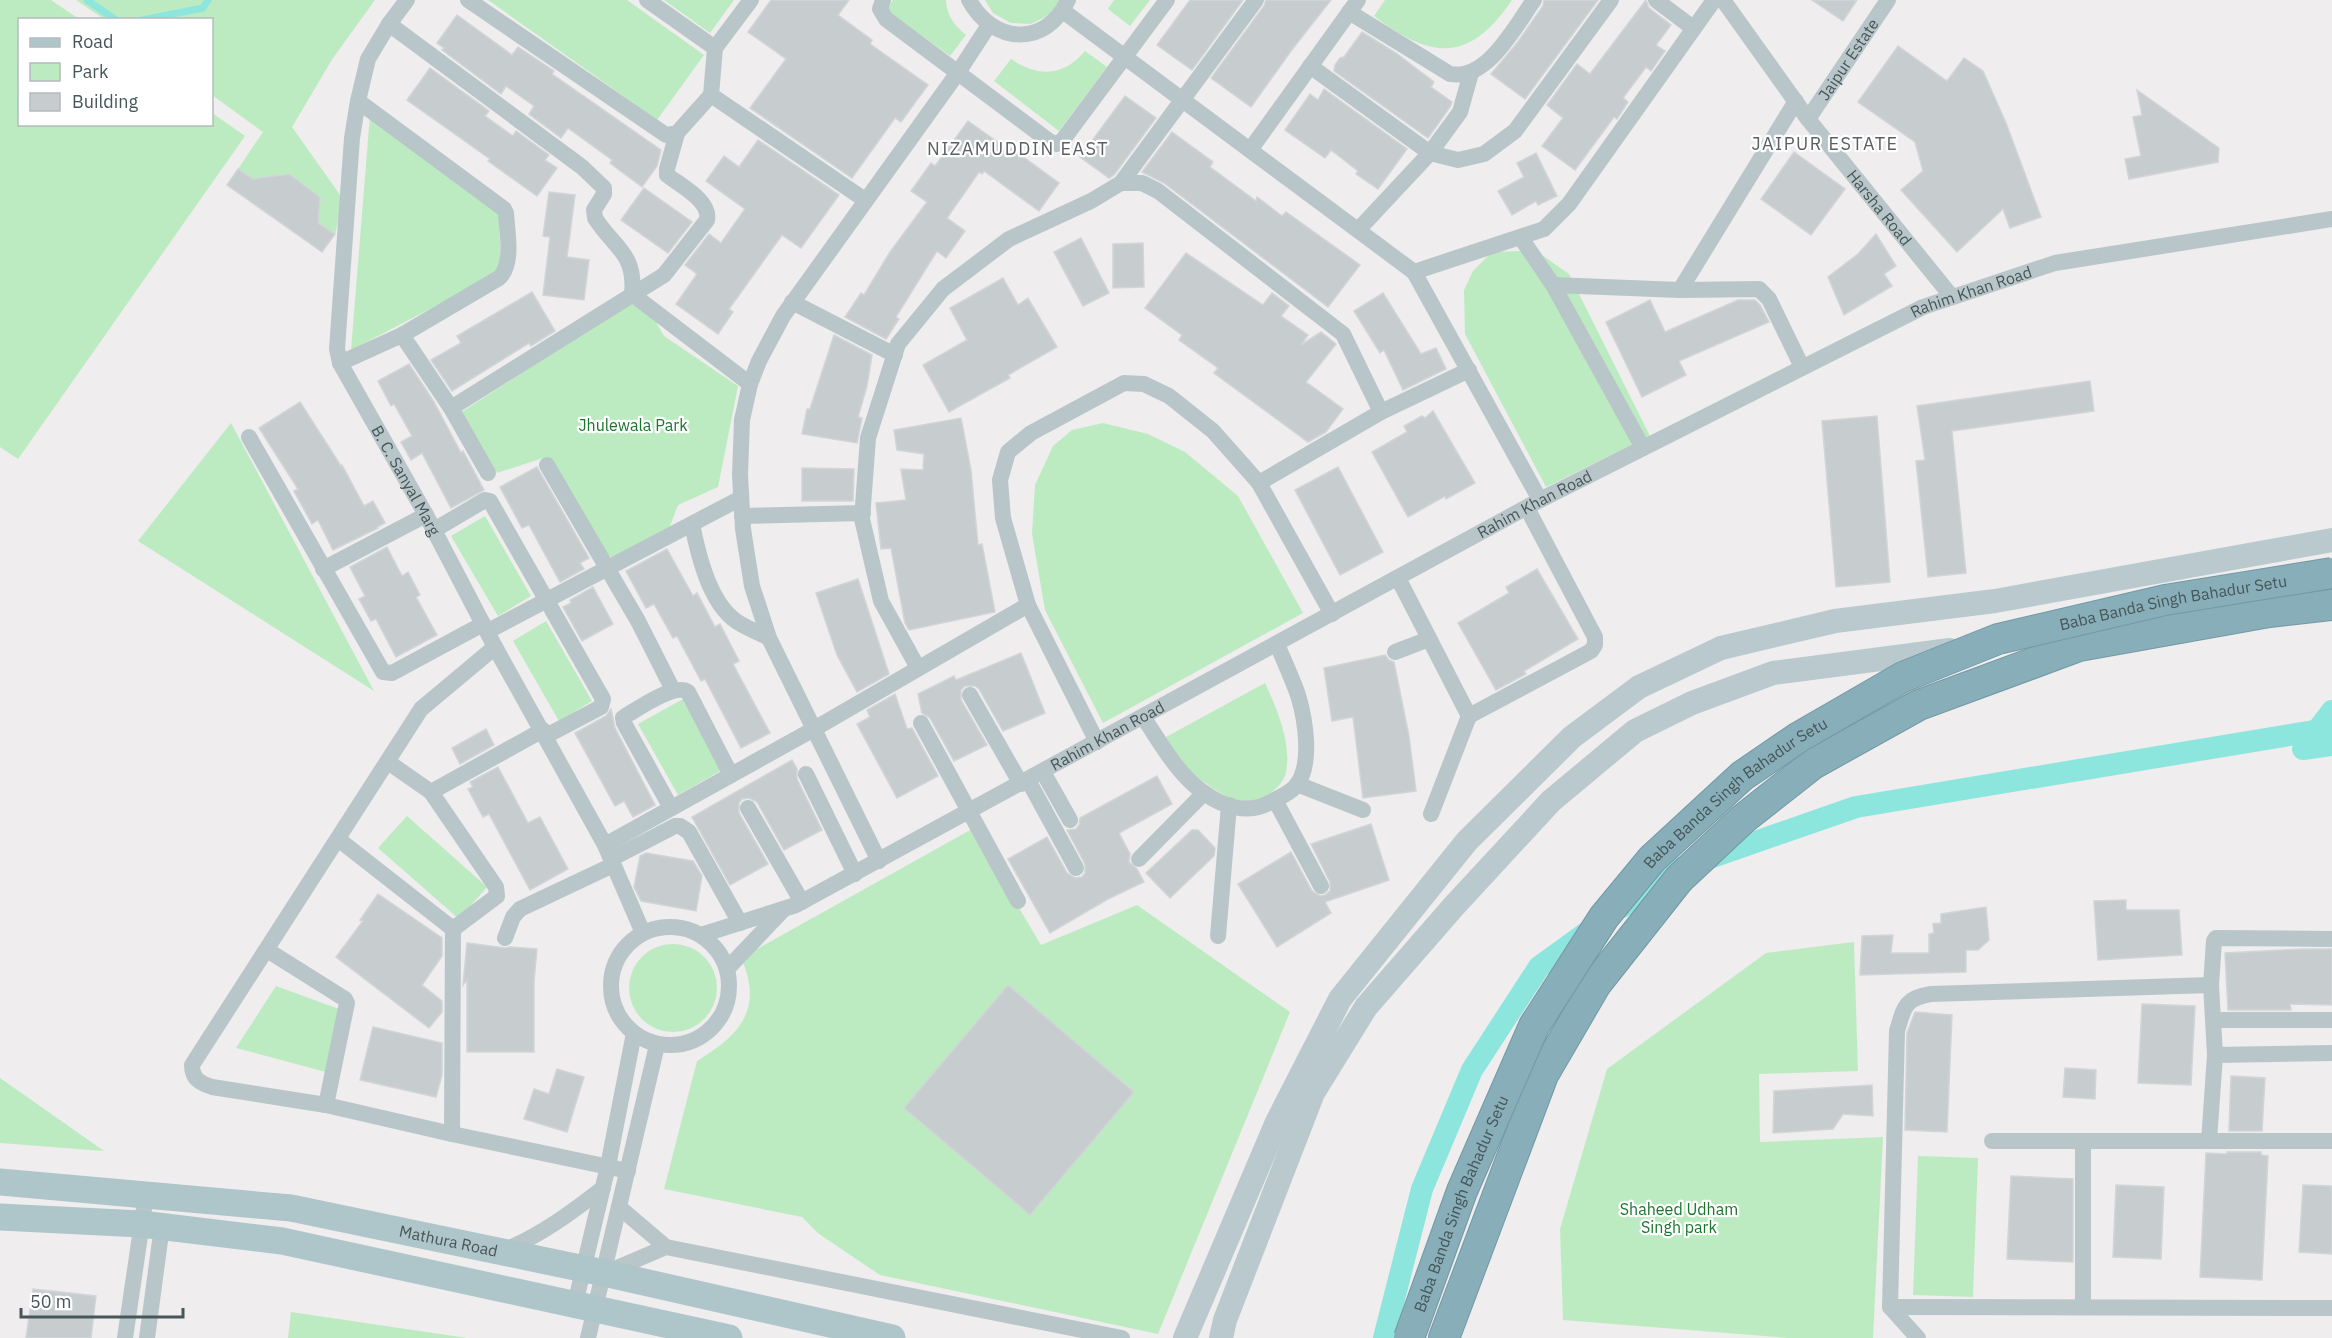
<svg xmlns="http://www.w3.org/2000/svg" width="2332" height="1338" viewBox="0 0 2332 1338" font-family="'IBM Plex Sans',sans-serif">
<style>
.green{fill:#bdebc1}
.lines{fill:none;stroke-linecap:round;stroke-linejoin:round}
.stream{stroke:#8ce6de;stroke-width:7}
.canal{stroke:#8ce6de;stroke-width:22}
.building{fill:#c7ccce;stroke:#d1d5d8;stroke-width:1.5}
.highway-casing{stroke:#7299a5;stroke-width:32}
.street{stroke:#b9c6c9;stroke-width:16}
.secondary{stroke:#b9c9ce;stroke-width:24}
.primary{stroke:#aec5ca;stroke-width:27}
.highway{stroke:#87aeb9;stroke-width:30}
.highway-bridge-casing{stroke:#7299a5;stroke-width:32;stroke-linecap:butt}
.highway-bridge{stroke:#87aeb9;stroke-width:30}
.labels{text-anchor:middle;stroke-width:4.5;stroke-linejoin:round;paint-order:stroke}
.street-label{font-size:16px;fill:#465659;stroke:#fff}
.park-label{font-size:16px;fill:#1c752e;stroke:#fff}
.neighbourhood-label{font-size:18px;letter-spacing:1.5px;fill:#5a5f61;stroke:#fff}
</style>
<rect width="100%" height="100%" fill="#efedee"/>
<g class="green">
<path d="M0,0H51L79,19L20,20V124H212V113L245,136L18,459L0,447Z"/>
<path d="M76,0H375L333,58L292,127L343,199L335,235L318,223L320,197L253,179L238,169L263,132L212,95V20L104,19Z"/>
<path d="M488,0H627L704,55L657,120Z"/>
<path d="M664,0H734L710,33Z"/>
<path d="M893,0H946C947,16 954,25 966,35L950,56L886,10Z"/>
<path d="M985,0H1060L1049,15L1031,24L1011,23L993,13Z"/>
<path d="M1114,0H1150L1130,26L1108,9Z"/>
<path d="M1385,0H1512C1469,63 1432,60 1374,16Z"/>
<path d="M1085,51L1107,67L1059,131L994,81L1011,59C1038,77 1063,77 1085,51Z"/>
<path d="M370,115L499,212L501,272L351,350Z"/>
<path d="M1519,251L1542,255L1569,274L1650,436L1546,487L1465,334L1464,290L1473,271L1492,252Z"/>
<path d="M641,296L664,336L738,386L718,487L678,505L667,534L616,559L600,552L546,457L497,473L460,413Z"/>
<path d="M231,423L374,691L138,541Z"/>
<path d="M1103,423L1148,434L1185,452L1238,496L1303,613L1103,723L1045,610L1032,534L1035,485L1053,446L1072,430Z"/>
<path d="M485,516L531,596L498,616L451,536Z"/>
<path d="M546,621L592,701L559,721L513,641Z"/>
<path d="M1265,683C1276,707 1292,743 1286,772C1285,780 1276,789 1270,794C1263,798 1258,803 1250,804C1232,805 1191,774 1179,761C1174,754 1170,745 1166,737Z"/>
<path d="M683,699L722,770L678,795L638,724Z"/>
<path d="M407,816L487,887L459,919L378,848Z"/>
<path d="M972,829L1041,945L1137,905L1290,1012L1158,1334L880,1275L819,1234L802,1217L664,1189L697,1061C740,1035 764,1009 741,958Z"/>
<path d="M1854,942L1858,1071L1759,1074L1760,1142L1883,1137L1873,1338H1788L1563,1320L1560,1229L1607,1069L1766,953Z"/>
<circle cx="673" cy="988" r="44"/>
<path d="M276,986L339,1009L326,1072L236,1048Z"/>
<path d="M0,1078L104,1151L0,1143Z"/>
<path d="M1918,1156L1978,1158L1973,1297L1913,1295Z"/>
<path d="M291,1312L467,1338H288Z"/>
</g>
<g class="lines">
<g class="stream">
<path d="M87,0L116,20"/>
<path d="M142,20L203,8L208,0"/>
</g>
<g class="canal">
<path d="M2332,711L2303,749L2332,745"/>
<path d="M1622,907L1672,871L1856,807L2332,728"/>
<path d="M1384,1338L1422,1189L1472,1070L1539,967L1593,928"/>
</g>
</g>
<g class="building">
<path d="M771,0H849L838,15L872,40L870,44L928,85L901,122L895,118L852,178L750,108L786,59L748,32Z"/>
<path d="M1190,0H1243L1192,70L1157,45Z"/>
<path d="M1266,0H1331L1291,51L1251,107L1211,78L1264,6Z"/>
<path d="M1544,0H1598L1525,99L1491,74L1517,43L1543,6Z"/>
<path d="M1646,0L1649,8L1671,25L1656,45L1665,51L1651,71L1646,67L1623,98L1628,102L1617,119L1614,117L1575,170L1542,146L1563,118L1547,105L1577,64L1590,74Z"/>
<path d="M1812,0H1857L1843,21Z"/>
<path d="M457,15L512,55L518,47L554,71L552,74L661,150L657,166L642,187L610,163L612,160L568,128L561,138L529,114L534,106L506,86L501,94L442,50L444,48L437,43Z"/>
<path d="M1362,32L1396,53L1434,82L1431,87L1452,102L1450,107L1428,138L1334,71L1335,65L1340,58L1344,57Z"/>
<path d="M1898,46L1947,81L1964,58L1983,71L2006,123L2041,217L2010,228L2003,209L1957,252L1901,190L1923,171L1915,142L1858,102Z"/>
<path d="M430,68L489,111L485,116L513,136L516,131L549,155L545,160L557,168L537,196L488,161L490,159L407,100Z"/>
<path d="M1324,89L1407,149L1378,189L1356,174L1358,171L1331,150L1325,158L1285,130L1310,94L1318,100Z"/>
<path d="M2137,90L2219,148L2218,162L2129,179L2125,159L2141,156L2133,117L2142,115Z"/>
<path d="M1125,96L1156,118L1114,175L1109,178L1080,157Z"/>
<path d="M968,121L1009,150L1011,148L1059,183L1039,211L984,171L982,174L979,172L947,218L965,231L946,258L937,251L896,317L899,319L886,339L845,317L861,293L864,295L890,252L927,202L911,191L931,163L935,166Z"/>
<path d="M1172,132L1213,162L1210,167L1256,201L1257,197L1282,216L1286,212L1360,265L1328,307L1164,183L1142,172Z"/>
<path d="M758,140L839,195L801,248L782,235L729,309L733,312L718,334L676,304L697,274L685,265L709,234L721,243L745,209L706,181L724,156L739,167Z"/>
<path d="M1794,152L1845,189L1811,235L1761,199Z"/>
<path d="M1536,153L1557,196L1538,205L1536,201L1512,215L1498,191L1524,177L1517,163Z"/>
<path d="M238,169L253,179L289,174L320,197L318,223L335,234L322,252L227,185Z"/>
<path d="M644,188L692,222L668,253L621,220Z"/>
<path d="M549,192L575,195L567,257L589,260L584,300L543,295L550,237L543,236Z"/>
<path d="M1876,234L1896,266L1884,274L1892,286L1844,315L1828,277L1858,254Z"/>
<path d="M1081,238L1109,293L1083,306L1054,252Z"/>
<path d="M1143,243L1144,287L1113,288V244Z"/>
<path d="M1186,253L1263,305L1272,293L1289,306L1281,316L1308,335L1301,345L1321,332L1336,344L1306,382L1343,409L1326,432L1308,442L1214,373L1218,368L1179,340L1182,335L1145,308Z"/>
<path d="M1003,278L1018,305L1028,298L1057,347L1008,375L1010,378L949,412L923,365L967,340L950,308Z"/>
<path d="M532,292L555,331L531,346L529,343L452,391L431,360L461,343L457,336Z"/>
<path d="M1383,293L1421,354L1436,348L1446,369L1403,390L1384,350L1380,353L1354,311Z"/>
<path d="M1650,300L1665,332L1738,300H1755L1760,305L1769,322L1679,361L1686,375L1642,397L1606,322Z"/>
<path d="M834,335L872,355L867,386L858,417L862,418L857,443L802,434L807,409H810Z"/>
<path d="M409,364L434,402L461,453L463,451L484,490L451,508L422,453L411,460L401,442L412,436L394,404L391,406L378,381Z"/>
<path d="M2090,381L2094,411L1952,431L1966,573L1928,577L1916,461L1925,460L1917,406Z"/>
<path d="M300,402L341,466L342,465L364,506L373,501L385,523L377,527L378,528L333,550L318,520L312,524L294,491L298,489L259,428Z"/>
<path d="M1433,411L1475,483L1446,499L1445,496L1408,517L1372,452L1407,432L1404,426L1422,416L1425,418Z"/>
<path d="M1877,416L1890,582L1836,587L1822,421Z"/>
<path d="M961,418L971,470L978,545L982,544L995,612L909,630L905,623L891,548L881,549L876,503L906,500L901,469L923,470L924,454L897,450L894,430Z"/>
<path d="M537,467L589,558L580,563L584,569L560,582L529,525L522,528L500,487Z"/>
<path d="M1338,467L1383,552L1340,575L1295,490Z"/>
<path d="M802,468L854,469L853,501H802Z"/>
<path d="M387,547L402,576L408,572L420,595L416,597L437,635L396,657L376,619L371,621L359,599L365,596L350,567Z"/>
<path d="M667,549L693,596L697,593L715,627L720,624L739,661L733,664L770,733L741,748L705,679L701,681L677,636L673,638L654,604L646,608L626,571Z"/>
<path d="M1537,569L1578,639L1524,671L1526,674L1496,690L1458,623L1509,593L1506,587Z"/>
<path d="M858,579L889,674L857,692L837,655L816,593Z"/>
<path d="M593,587L613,624L582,641L563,607L571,603L570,600Z"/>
<path d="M1021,653L1045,713L1003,731L979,689L975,686H965L961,690V700L987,745L954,761L930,718L922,713L918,694L954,676L956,680Z"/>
<path d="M1385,655L1389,660L1394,662L1409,736L1416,791L1363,798L1353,717L1332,721L1324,668Z"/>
<path d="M895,694L907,729L912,728L938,776L897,798L857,724L870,717L867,710Z"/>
<path d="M611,709L615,728L655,805L633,817L624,801L615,806L575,733L606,716Z"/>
<path d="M486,729L494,745L460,764L452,748Z"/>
<path d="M792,760L797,769V779L822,830L784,850L757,802L749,798L742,799L739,803V813L768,864L730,885L692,817Z"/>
<path d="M498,767L528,823L540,817L568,869L530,890L489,814L483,817L468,789L473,787L470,782Z"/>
<path d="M1157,776L1172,804L1119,833L1130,854L1129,862L1137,869L1144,882L1108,899L1050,933L1008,859L1047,837L1067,873L1075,878L1082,877L1085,873V864L1067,830L1076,829L1079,825L1080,818Z"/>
<path d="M1371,824L1389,880L1325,902L1331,913L1277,947L1238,884L1291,852L1312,891L1320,896L1325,895L1330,891V882L1311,844Z"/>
<path d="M1192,830H1198L1215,848L1214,856L1170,898L1146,873Z"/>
<path d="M646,853L693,861L702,876L696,911L641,901L634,887L640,856Z"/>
<path d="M378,894L442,938V956L422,985L442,1001V1012L429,1028L336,957L363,921L360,920Z"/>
<path d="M2126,900V910H2179L2182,955L2098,960L2094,901Z"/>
<path d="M1986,907L1989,940L1978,950H1966V972L1860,975L1862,936L1893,935L1891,953H1929V934L1934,933L1933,924L1941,923V914Z"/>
<path d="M467,943L506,948L510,947L537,949L534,981V1052H467V980L463,985Z"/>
<path d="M2303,949H2332V1005L2290,1004L2291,1010H2228L2225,953Z"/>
<path d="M1008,985L1134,1092L1030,1215L904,1108Z"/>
<path d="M2142,1004L2195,1006L2191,1085L2138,1083Z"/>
<path d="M1915,1012L1952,1015L1947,1132L1905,1130L1907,1033Z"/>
<path d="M373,1027L442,1043V1075L436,1097L360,1080Z"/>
<path d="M2065,1068L2096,1070L2095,1099L2063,1097Z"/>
<path d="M557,1069L584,1077L567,1132L524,1119L534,1089L549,1094Z"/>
<path d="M2231,1076L2265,1078L2262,1131H2229Z"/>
<path d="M1872,1085L1873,1116L1843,1114L1833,1129L1773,1133L1774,1091Z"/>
<path d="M2227,1152H2261V1155L2268,1156L2262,1280L2200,1277L2206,1153L2227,1154Z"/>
<path d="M2011,1176L2073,1179V1262L2007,1259Z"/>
<path d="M2116,1185L2164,1187L2161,1259L2113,1257Z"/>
<path d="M2303,1185L2332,1186V1254L2299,1252Z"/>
<path d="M33,1289L96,1296L91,1338H26Z"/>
</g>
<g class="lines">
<defs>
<path id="highway" d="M1444,1338L1543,1075L1596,984L1679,879L1743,819L1813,764L1919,705L2079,646L2269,612L2332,605"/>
</defs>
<use href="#highway" class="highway-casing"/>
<g class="street">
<path id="s1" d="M407,0L389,24L368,59L358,101L352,138L337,349L340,363L426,515L495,647L605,845L643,933"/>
<path d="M468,0L666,135L677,133L711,95"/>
<path d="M647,0L715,48"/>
<path d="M751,0L715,48L711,95L865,200"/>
<path d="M883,0L880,9L886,19L1049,141L1056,144L1062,141L1167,0"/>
<path d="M969,0C993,44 1046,48 1068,0"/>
<path d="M1656,0L1693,28"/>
<path id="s2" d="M1723,0L1808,119L1952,297"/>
<path d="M1063,11L1414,272L1540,500"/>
<path d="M1349,12L1450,74C1487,81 1515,27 1534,0"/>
<path d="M389,24L582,167L604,188V194L594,210L595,218C614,248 636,253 632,294L750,384"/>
<path d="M1310,66L1430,153L1458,160L1484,154L1515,131L1611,0"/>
<path id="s3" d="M1808,119L1888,0"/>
<path d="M1250,150L1358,0"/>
<path d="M1121,183L1256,0"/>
<path d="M1358,230L1430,153L1460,112L1471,73"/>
<path d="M1521,238L1553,285L1643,448"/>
<path d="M1414,272L1544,229L1569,204L1714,0"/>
<path d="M1553,285L1680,290L1759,289L1769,299L1802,367"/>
<path d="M1680,290L1796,101"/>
<path d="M792,302L895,355"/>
<path d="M402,335L451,408L488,473"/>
<path d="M340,363L402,335L499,278C514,264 507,232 506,213L504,209L358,101"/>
<path d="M451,408L664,275L707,220C711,201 681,186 667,175V169L677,133"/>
<path d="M1381,412L1469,370"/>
<path d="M249,437L383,672L392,673L483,624"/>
<path d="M547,465L638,621L673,690"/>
<path d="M742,516L863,513"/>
<path d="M692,524C698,554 709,602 736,621C746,628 758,632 769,638"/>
<path d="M434,530L485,500L490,501L603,699L601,707L546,736"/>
<path d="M323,569L426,515"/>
<path d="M1398,578L1469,716L1431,814"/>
<path d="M488,631L741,498"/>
<path d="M495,647L421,709L192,1065C192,1079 200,1083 212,1087L326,1105L452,1134L628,1171"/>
<path d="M1395,652L1429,639"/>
<path d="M918,668L881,601L862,519L868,438L898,344L943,289L1009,239L1091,201L1121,183H1142L1158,191L1343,334L1381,412L1259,483"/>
<path d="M970,695L1021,784"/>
<path d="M1469,716L1591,651L1595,645V637L1527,508"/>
<path d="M1143,717C1161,743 1177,774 1203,792C1223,807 1248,815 1271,802C1278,798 1288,794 1294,788C1314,768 1305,718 1298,695C1292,678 1284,661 1277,644"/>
<path d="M921,723L1018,901"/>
<path d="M1097,742L1028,605L1003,518L1000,480L1008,452L1031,433L1124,383L1144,384L1169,396L1213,431L1259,483L1332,614"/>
<path d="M1043,772L1070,820"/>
<path d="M806,774L855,874"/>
<path d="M1028,780L1076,868"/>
<path d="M1297,784L1363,810"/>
<path d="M431,792L543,730"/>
<path d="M1275,800L1321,886"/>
<path d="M671,808L624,723L623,718L627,715C641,707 675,683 688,692L731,775"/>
<path d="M748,808L802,902"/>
<path d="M338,839L453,929L497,896L496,887L431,792L388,762"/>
<path d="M605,845L814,729L1028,605"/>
<path d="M611,859L675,826H680L689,832L740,923"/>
<path d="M1139,859L1204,793"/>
<path d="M879,861L769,638L752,586L743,529L740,475L742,420L750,384L759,361L783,316L959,71L989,25"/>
<circle cx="670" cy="986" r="59"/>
<path id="s4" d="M701,935L796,905L1540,500L1923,307L2055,263L2332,219"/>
<path d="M1218,936L1229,805"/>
<path d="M505,938L513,917L520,909L613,865"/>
<path d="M267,950L345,999L347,1003L326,1105"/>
<path d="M727,969L783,910"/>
<path d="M2215,1020H2332"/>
<path d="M2215,1055L2332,1053"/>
<path d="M452,1134L453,929"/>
<path d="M1992,1141H2332"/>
<path d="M2083,1141V1307"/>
<path d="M2209,1141L2215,1055L2211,985"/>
<path d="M619,1207L666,1247"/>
<path d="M503,1251C541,1235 571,1213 603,1188"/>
<path d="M605,1273L666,1247L1122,1338"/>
<path d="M575,1304L608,1166L634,1033"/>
<path d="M1890,1307L2332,1308"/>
<path d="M125,1338L146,1195"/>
<path d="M147,1338L162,1226"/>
<path d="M588,1338L657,1045"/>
<path d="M1918,1338L1890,1307L1897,1031C1904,1007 1905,998 1931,994L2211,985L2214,941L2216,938L2332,939"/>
</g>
<g class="secondary">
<path d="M1185,1338L1277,1122L1340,999L1467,841L1572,737L1639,687L1721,648L1835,621L1995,601L2332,540"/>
<path d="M1221,1338L1225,1320L1313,1093L1366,1007L1454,906L1551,801L1635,731L1692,703L1773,673L1950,650"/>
</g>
<g class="primary">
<path id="s5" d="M0,1182L291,1208L604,1273L892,1338"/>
<path d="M0,1217L141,1224L282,1241L729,1338"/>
</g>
<use href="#highway" class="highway"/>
<defs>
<g id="highway-bridge">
<path id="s6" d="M1409,1338L1462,1191L1534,1026L1604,917L1652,859L1742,776L1799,737L1903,677L1998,639L2165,600L2332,573"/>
</g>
</defs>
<use href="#highway-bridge" class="highway-bridge-casing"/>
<use href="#highway-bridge" class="highway-bridge"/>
</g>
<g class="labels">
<g class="street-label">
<text dy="6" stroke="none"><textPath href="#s3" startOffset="72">Jaipur Estate</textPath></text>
<text dy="6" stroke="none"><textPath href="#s2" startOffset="260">Harsha Road</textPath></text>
<text dy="6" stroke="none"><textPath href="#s4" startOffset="1426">Rahim Khan Road</textPath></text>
<text dy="6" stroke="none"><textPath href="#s1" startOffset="512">B. C. Sanyal Marg</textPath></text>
<text dy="6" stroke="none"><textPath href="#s4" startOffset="940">Rahim Khan Road</textPath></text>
<text dy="6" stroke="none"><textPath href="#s6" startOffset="1134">Baba Banda Singh Bahadur Setu</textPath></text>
<text dy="6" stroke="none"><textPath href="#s4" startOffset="454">Rahim Khan Road</textPath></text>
<text dy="6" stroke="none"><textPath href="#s6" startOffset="648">Baba Banda Singh Bahadur Setu</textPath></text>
<text dy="6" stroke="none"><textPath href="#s6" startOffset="144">Baba Banda Singh Bahadur Setu</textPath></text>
<text dy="6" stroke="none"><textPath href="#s5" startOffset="453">Mathura Road</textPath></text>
</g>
<g class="park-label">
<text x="633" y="431">Jhulewala Park</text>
<text x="1679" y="1215">Shaheed Udham<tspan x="1679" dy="18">Singh park</tspan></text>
</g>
<g class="neighbourhood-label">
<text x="1825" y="150">JAIPUR ESTATE</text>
<text x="1018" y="155">NIZAMUDDIN EAST</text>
</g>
</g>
<rect x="18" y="18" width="195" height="108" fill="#ffffff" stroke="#b5bbbd" stroke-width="1.5"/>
<rect x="30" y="38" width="30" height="9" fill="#aec5ca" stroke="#b5bbbd" stroke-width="1.5"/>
<text x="72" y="48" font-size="18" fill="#465659">Road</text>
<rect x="30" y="63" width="30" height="18" fill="#bdebc1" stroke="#b5bbbd" stroke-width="1.5"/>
<text x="72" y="78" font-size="18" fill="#465659">Park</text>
<rect x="30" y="93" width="30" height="18" fill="#c7ccce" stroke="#b5bbbd" stroke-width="1.5"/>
<text x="72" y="108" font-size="18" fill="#465659">Building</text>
<path d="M21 1308v9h162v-9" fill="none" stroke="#465659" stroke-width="3"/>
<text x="30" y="1308" font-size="18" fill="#465659" stroke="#ffffff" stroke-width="4.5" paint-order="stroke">50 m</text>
</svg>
